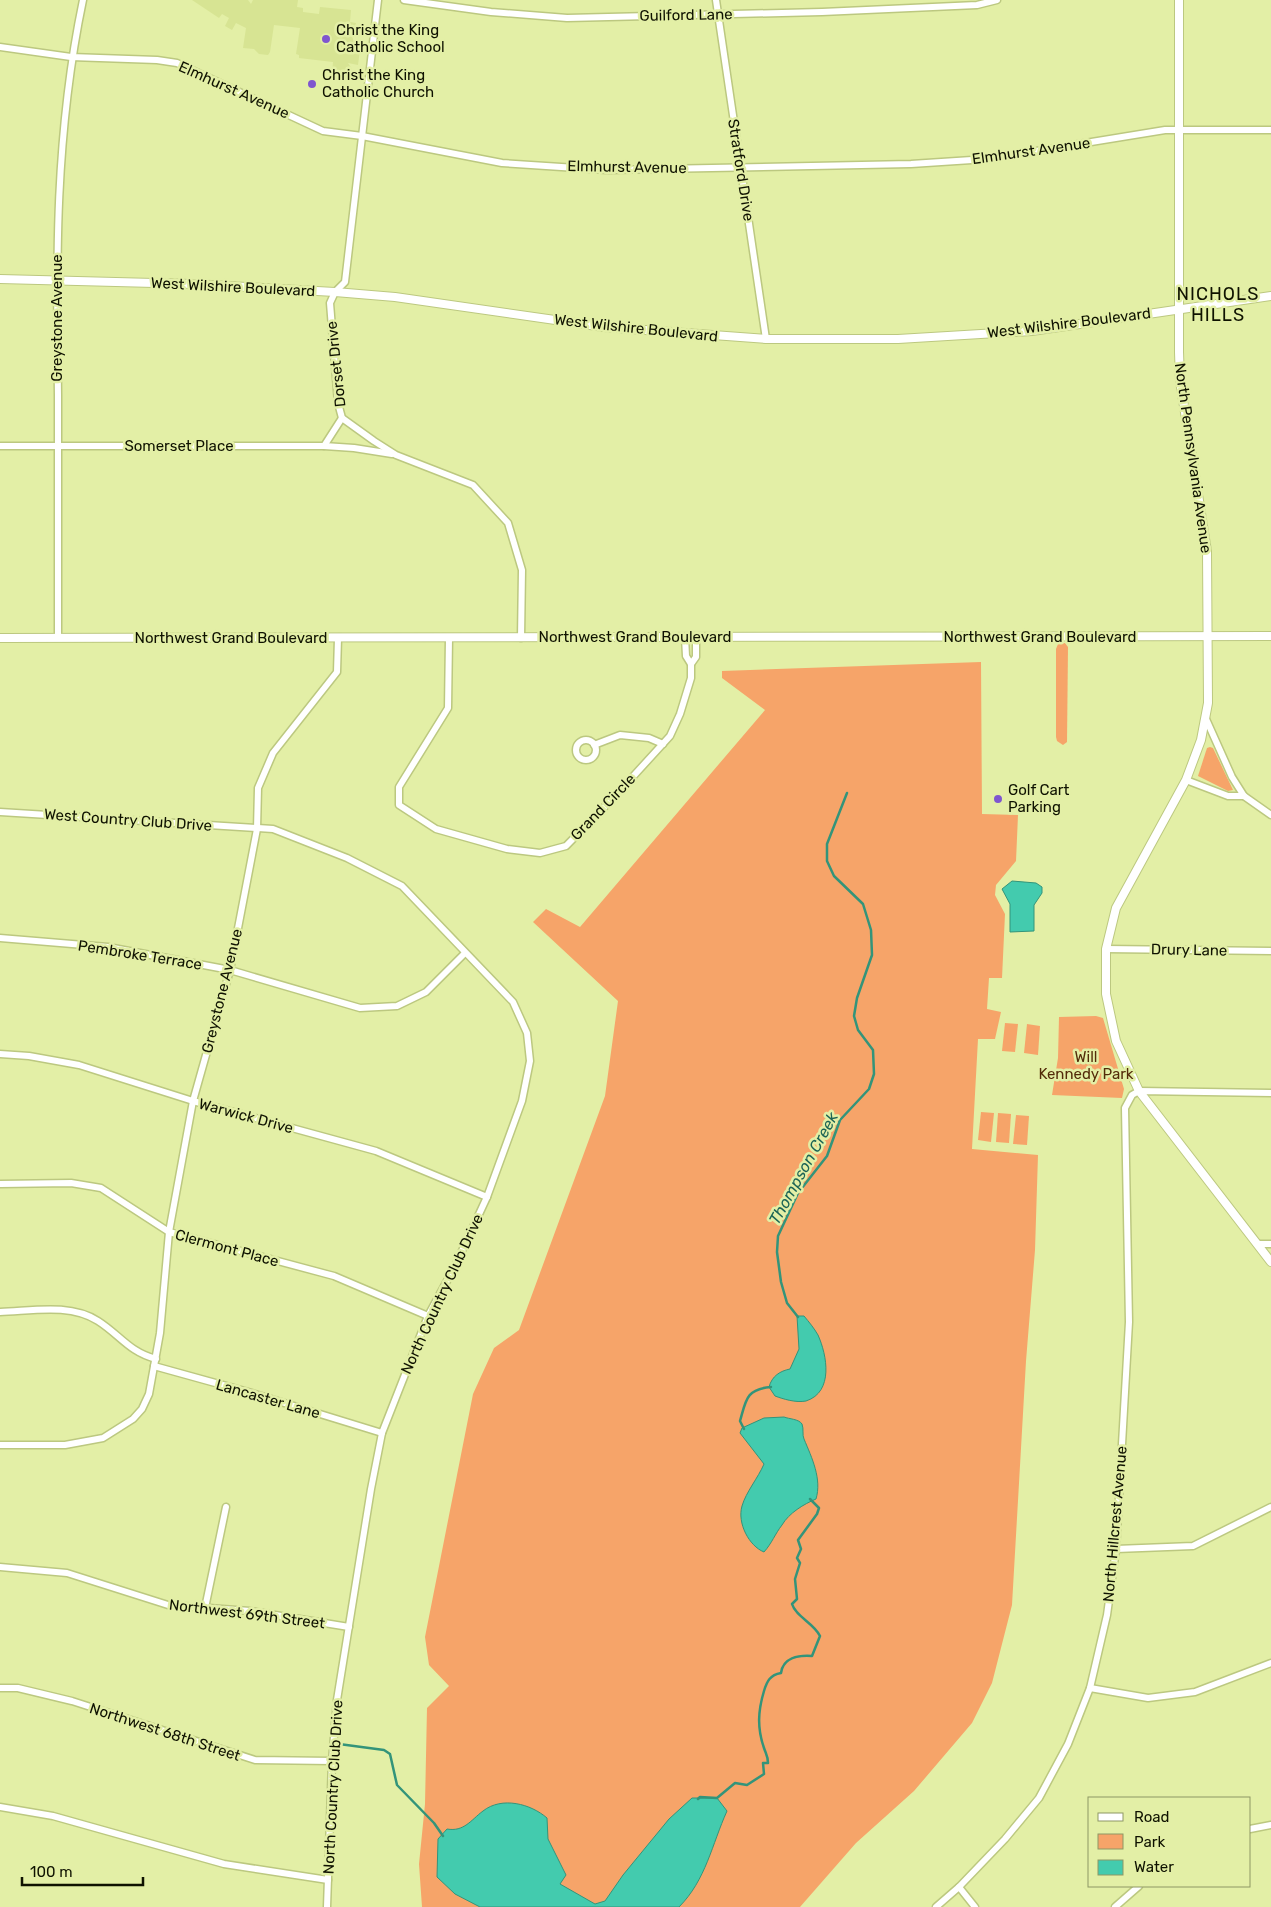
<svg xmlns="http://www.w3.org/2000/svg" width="1271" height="1907" viewBox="0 0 1271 1907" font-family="Rubik,sans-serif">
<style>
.built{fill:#d7e493}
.green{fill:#f6a469}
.water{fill:#43cbae;stroke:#33947a}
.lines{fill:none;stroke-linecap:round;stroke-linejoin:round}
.stream{stroke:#33947a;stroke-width:2.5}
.minor-casing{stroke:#bcc880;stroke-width:9}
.tertiary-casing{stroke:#bcc880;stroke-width:10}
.minor{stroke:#fff;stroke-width:6}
.tertiary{stroke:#fff;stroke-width:8}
.poi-dot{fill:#7f56cf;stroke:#e3efa6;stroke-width:2}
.labels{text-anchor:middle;stroke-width:5;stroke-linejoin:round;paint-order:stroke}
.street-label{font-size:15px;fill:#0f1200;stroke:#e3efa6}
.poi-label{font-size:15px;fill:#0f1200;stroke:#e3efa6;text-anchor:start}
.park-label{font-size:15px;fill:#532b09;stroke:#e3efa6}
.water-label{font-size:16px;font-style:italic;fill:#1c6455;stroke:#e3efa6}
.quarter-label{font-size:18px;letter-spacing:1px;fill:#0f1200;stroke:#e3efa6}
</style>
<rect width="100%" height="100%" fill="#e3efa6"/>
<path class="built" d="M192,0H248L251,4L253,0H298L297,7L303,8V12L319,14L320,7L351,10L350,22L356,23L354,34L352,36L354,43L350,48L360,49L358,65L348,63L352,69L347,72L343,82L332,75L333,62L299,58V55L296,54L300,28L274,25L270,52L268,55L259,54L254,49L243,48L246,28L236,23L232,30L225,26L229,18L222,14L219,18Z"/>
<g class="green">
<path d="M1065,643L1068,647L1067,742L1063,745L1057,741L1056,737V649L1058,644Z"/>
<path d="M981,662L982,814L1018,815L1016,861L996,885L995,895L1005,914L1002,978H989L987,1009L1001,1012L995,1039H978L972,1149L1038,1155L1035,1250L1026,1361L1012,1605L992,1683L972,1723L914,1791L856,1843L800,1907H422L419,1864L425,1804L427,1708L449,1686L429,1665L425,1637L473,1394L494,1348L519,1330L605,1096L618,1001L533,922L546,909L580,927L765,710L722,678V671Z"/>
<path d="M1210,747L1213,748L1233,790L1228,791L1198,776L1207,748Z"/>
<path d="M1096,1016L1103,1018L1124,1089L1122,1098L1052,1095L1058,1058L1059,1017Z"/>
<path d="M1005,1023L1018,1024L1015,1052L1002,1051Z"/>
<path d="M1027,1024L1040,1026L1038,1055L1024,1053Z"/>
<path d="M981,1112L994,1113L991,1142L978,1140Z"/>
<path d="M998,1113L1011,1114L1009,1143L996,1142Z"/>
<path d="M1016,1115L1029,1116L1027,1145L1013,1144Z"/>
</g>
<g class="water">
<path d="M1012,881L1036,883L1042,887V893L1034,905V931L1010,932V904L1002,889Z"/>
<path d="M797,1316H804C809,1322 814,1328 818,1335C827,1355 834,1392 806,1401C796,1403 783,1399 775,1396L769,1387C772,1376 780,1371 790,1369L799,1349Z"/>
<path d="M784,1417C789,1419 799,1419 802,1424C804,1429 802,1435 804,1439C812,1458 822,1479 816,1499C804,1504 789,1513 782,1525C775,1534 772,1543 764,1552C749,1546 737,1523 742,1506C746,1492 758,1478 764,1464L740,1433L742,1428L764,1418Z"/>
<path d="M692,1798H717L727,1811C712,1844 706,1880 679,1907H480L455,1894L437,1877L438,1839L447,1829C464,1832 471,1820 483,1811C502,1796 531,1804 547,1818L548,1839L566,1875L560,1884L595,1904L605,1901L623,1875L669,1819Z"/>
</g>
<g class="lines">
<g class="stream">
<path d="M798,1317L787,1303L781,1282L777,1252L778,1236L798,1193L827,1156L840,1120L869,1089L874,1074L873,1050L858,1030L854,1016L857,998L872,955L871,930L863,904L834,876L827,861V844L847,793"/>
<path d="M744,1429L740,1421C746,1400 746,1389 771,1387"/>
<path d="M339,1744L384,1750L390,1754L397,1785L434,1823L443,1836"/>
<path d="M698,1799L700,1797L717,1798L735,1783L747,1785L764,1774L763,1763H768C768,1756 766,1754 764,1748C757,1728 758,1711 764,1691C767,1681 770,1675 781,1673C783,1658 798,1655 812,1656L820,1636C814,1623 796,1617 792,1604L797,1599L795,1579L800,1563L797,1558L801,1549L798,1540L817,1514L819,1508L810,1499"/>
</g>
<defs>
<g id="minor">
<path d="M378,0L345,282L335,292L330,303L338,403L342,418L374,441L396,455L473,485L508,523L522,570L521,638"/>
<path d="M404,0L491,12L567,18L822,12L977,5L997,0"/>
<path d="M716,0L766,339"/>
<path d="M0,47L71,57L157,60L177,63L323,131L362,136L502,163L607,170L911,164L987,159L1165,130H1271"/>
<path d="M0,446H324L342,418"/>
<path d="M324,446L354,448L392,454"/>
<path d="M58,637C58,556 58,476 58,395C56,259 55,134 83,0"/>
<path d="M449,638L448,708L399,787V805L436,829L507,849L540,853L566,846L617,794L670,736L680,714L691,678V664L686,656L685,637"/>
<path d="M691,664L696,657V637"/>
<path d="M1206,719L1232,777L1244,796L1271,815"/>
<circle cx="586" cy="750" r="10"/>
<path d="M594,745L620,735L649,738L663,744"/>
<path d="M1186,780L1228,796H1244"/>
<path d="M0,812L273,829L347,858L402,886L513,1002L527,1033L530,1061L522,1101L487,1197L455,1266L428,1316L382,1433L371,1489L337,1700L332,1761L327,1907"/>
<path d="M0,938L108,947L230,970L360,1008L397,1006L426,992L465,953"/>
<path d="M1106,949L1271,951"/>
<path d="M0,1054L29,1056L79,1065L193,1101L376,1151L487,1197"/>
<path d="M0,1184L71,1183L101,1188L169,1232L334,1276L428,1316"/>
<path d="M1258,1244H1271"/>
<path d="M0,1312C32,1311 70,1303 98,1321C120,1335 129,1352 156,1359"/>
<path d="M154,1366L255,1394L382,1433"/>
<path d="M0,1445H65L103,1438L133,1419L142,1409L149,1394L160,1333L169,1232L193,1101L230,970L257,829L258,788L273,753L337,672L338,638"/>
<path d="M1116,1549L1193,1546L1271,1507"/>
<path d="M0,1567L67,1573L168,1605L250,1611L349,1627"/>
<path d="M205,1608L226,1507"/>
<path d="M0,1688H18L72,1701L255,1760L332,1761"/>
<path d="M1090,1688L1148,1698L1195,1692L1271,1663"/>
<path d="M0,1807L53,1816L224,1864L328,1880"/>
<path d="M1250,1829L1271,1825"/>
<path d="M959,1887L975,1907"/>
<path d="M936,1907L959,1887L1005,1839L1039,1798L1068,1744L1090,1688L1107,1615L1116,1549L1129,1322L1125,1108L1132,1095L1139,1091L1271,1093"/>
<path d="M1115,1907L1139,1886"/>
</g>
<g id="tertiary">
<path d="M1179,0V352L1180,381L1207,551L1208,703L1201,740L1186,780L1116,908L1106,949V994L1116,1041L1139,1091L1271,1262"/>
<path d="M0,279L193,284L335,292L395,297L604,327L766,339H898L1032,331L1271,296"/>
<path d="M0,638L1271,636"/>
</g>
</defs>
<use href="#minor" class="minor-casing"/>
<use href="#tertiary" class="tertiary-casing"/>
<use href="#minor" class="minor"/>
<use href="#tertiary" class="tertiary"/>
</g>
<g class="poi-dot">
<circle cx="326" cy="39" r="5"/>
<circle cx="312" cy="84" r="5"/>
<circle cx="998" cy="799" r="5"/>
</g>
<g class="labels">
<g class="street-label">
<text transform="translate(686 15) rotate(-1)" y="5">Guilford Lane</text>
<text transform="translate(234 90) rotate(24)" y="5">Elmhurst Avenue</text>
<text transform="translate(1031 151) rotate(-8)" y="5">Elmhurst Avenue</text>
<text transform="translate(627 167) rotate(1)" y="5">Elmhurst Avenue</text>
<text transform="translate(741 170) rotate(81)" y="5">Stratford Drive</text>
<text transform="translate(233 287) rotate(3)" y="5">West Wilshire Boulevard</text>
<text transform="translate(57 318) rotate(-90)" y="5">Greystone Avenue</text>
<text transform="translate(1069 323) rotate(-7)" y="5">West Wilshire Boulevard</text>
<text transform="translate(636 328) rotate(6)" y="5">West Wilshire Boulevard</text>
<text transform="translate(336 364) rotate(-96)" y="5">Dorset Drive</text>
<text x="179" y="451">Somerset Place</text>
<text transform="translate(1193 458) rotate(82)" y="5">North Pennsylvania Avenue</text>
<text x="635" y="642">Northwest Grand Boulevard</text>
<text x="1040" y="642">Northwest Grand Boulevard</text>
<text x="231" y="643">Northwest Grand Boulevard</text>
<text transform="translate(603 807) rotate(-46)" y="5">Grand Circle</text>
<text transform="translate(128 820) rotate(4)" y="5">West Country Club Drive</text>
<text transform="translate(1189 950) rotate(1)" y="5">Drury Lane</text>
<text transform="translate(140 955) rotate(9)" y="5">Pembroke Terrace</text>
<text transform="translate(222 991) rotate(-76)" y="5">Greystone Avenue</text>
<text transform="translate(246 1116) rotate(15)" y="5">Warwick Drive</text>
<text transform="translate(227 1248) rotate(15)" y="5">Clermont Place</text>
<text transform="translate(442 1294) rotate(-65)" y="5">North Country Club Drive</text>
<text transform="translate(268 1399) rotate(16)" y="5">Lancaster Lane</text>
<text transform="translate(1115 1524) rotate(-85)" y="5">North Hillcrest Avenue</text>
<text transform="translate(247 1614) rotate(7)" y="5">Northwest 69th Street</text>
<text transform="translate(165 1732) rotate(18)" y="5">Northwest 68th Street</text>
<text transform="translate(333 1787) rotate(-87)" y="5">North Country Club Drive</text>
</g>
<g class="poi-label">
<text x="336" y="35">Christ the King<tspan x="336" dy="17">Catholic School</tspan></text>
<text x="322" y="80">Christ the King<tspan x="322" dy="17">Catholic Church</tspan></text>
<text x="1008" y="795">Golf Cart<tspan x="1008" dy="17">Parking</tspan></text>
</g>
<g class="park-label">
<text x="1086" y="1062">Will<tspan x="1086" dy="17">Kennedy Park</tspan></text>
</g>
<g class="water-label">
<text transform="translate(803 1168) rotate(-61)" y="6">Thompson Creek</text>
</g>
<g class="quarter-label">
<text x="1218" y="300">NICHOLS<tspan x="1218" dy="21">HILLS</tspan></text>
</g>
</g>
<rect x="1088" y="1797" width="162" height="90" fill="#e3efa6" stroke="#8e9764"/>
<rect x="1098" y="1813" width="25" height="8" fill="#ffffff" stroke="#8e9764"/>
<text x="1134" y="1822" font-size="15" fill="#0f1200">Road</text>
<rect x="1098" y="1834" width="25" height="15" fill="#f6a469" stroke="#8e9764"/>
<text x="1134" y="1847" font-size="15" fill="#0f1200">Park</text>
<rect x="1098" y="1860" width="25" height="15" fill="#43cbae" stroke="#8e9764"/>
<text x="1134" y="1872" font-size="15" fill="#0f1200">Water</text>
<path d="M22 1877v8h121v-8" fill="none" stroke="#0f1200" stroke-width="2.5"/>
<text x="30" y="1877" font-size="15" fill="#0f1200" stroke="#e3efa6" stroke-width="4" paint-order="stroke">100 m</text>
</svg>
